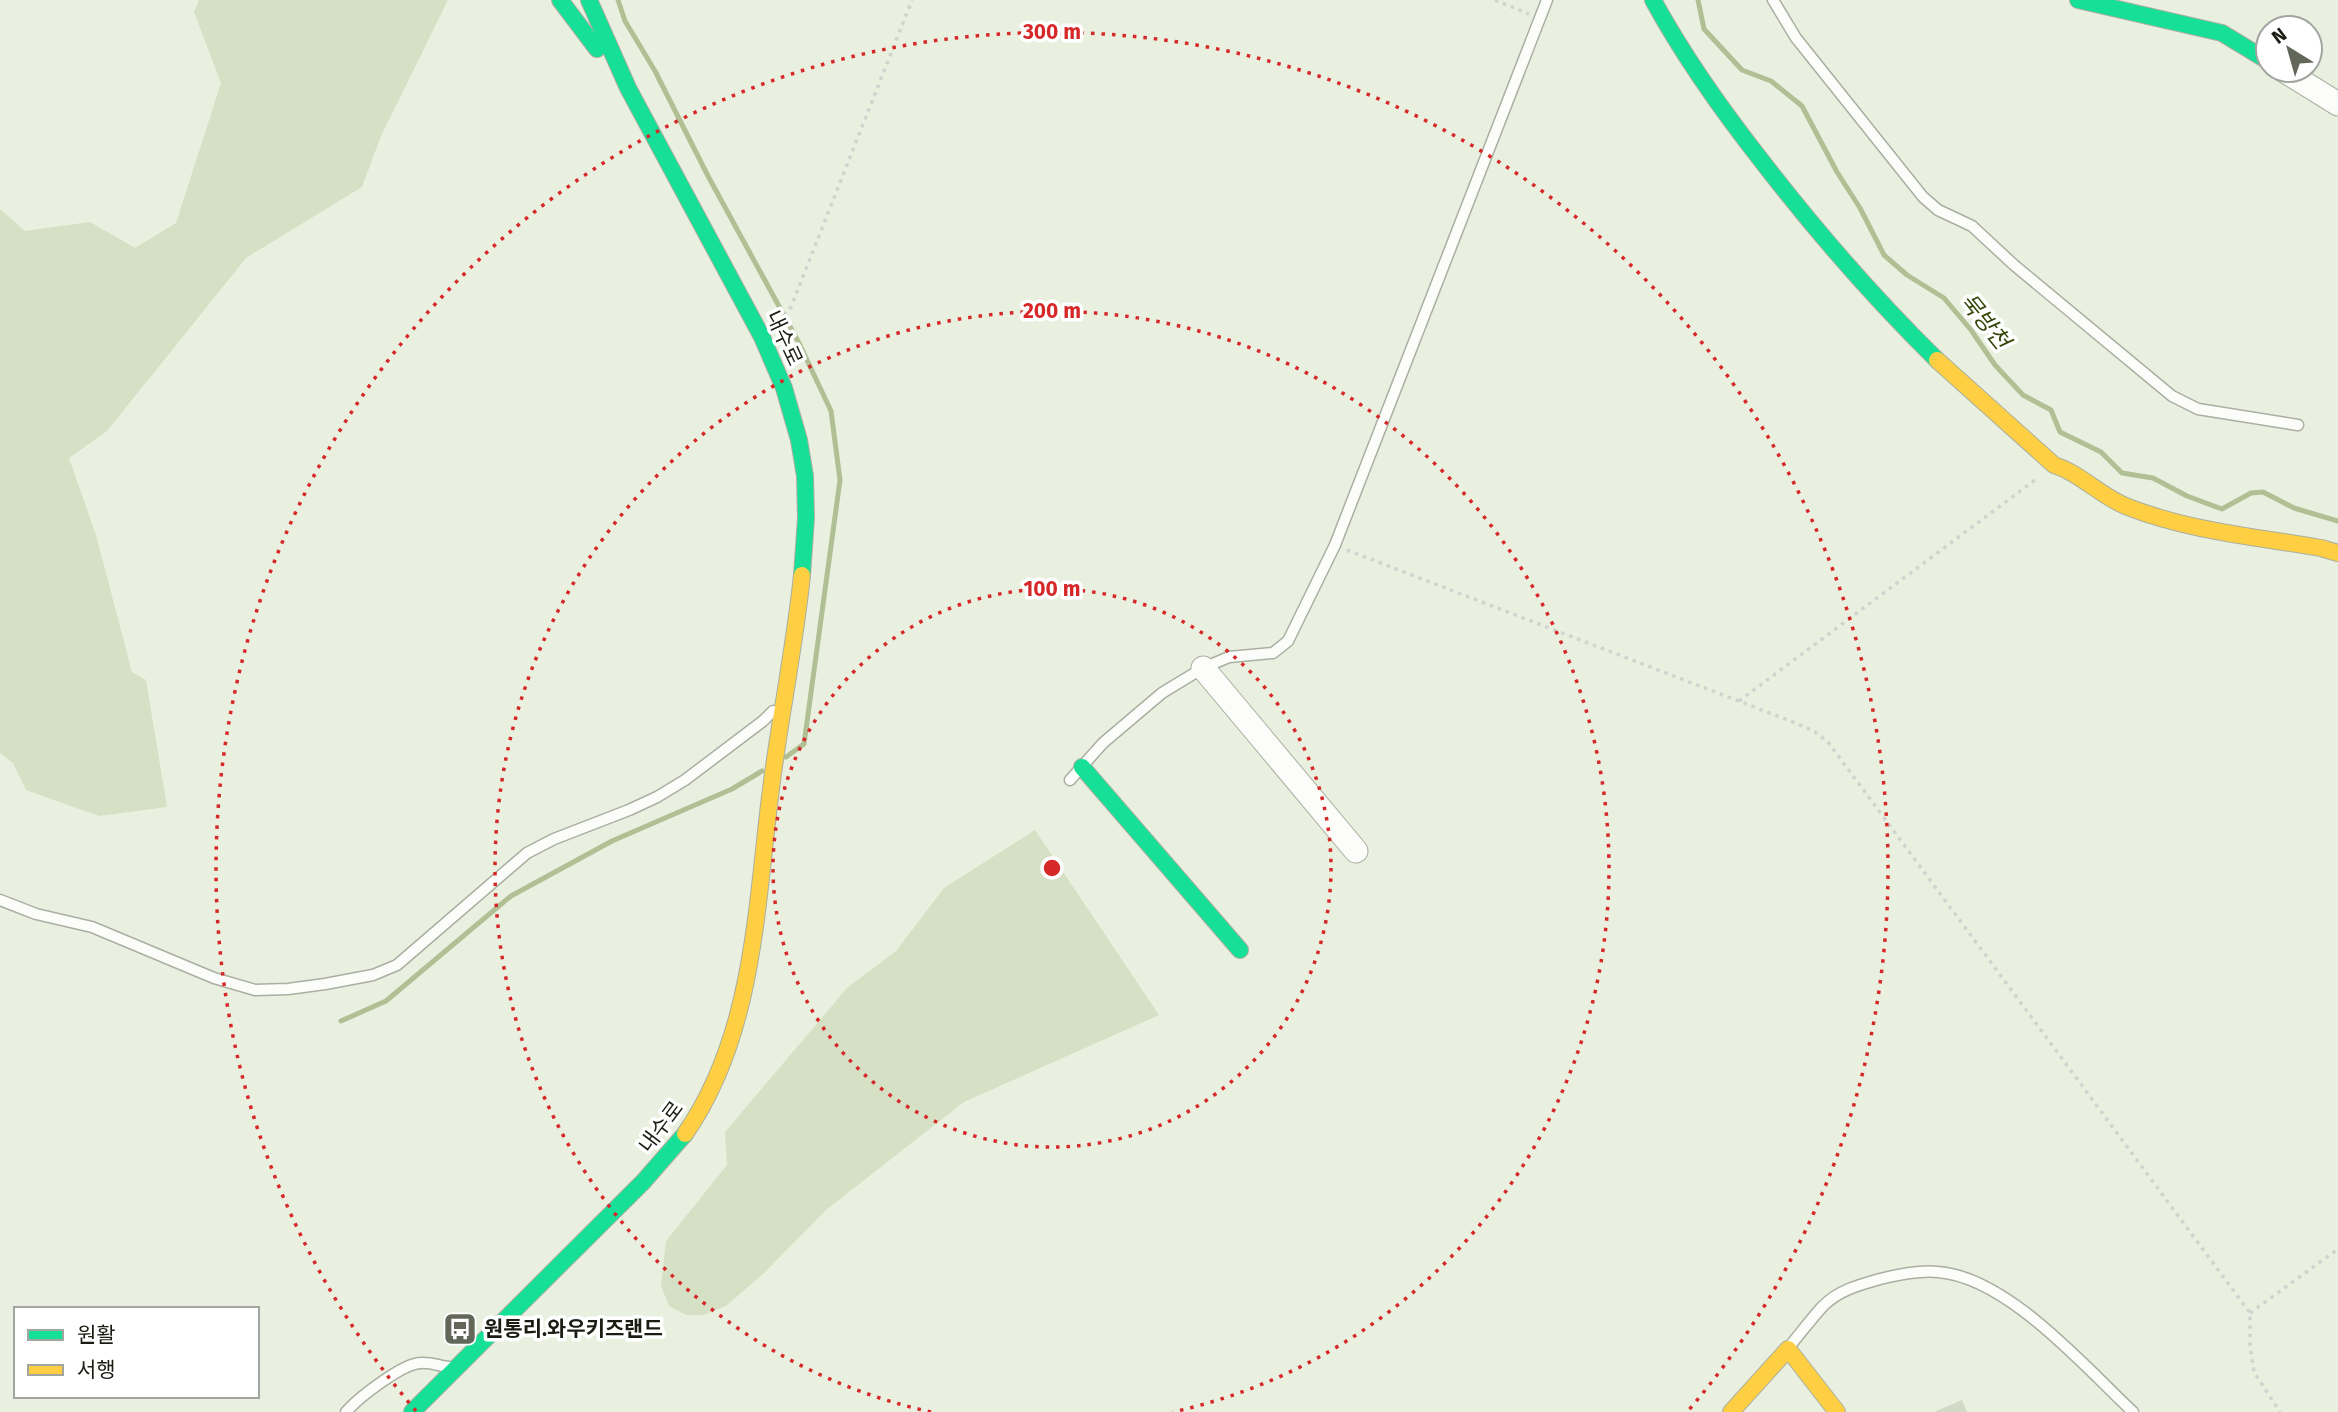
<svg xmlns="http://www.w3.org/2000/svg" width="2338" height="1412" viewBox="0 0 2338 1412" font-family="'Fira Sans','Noto Sans KR',sans-serif">
<style>
.green{fill:#d6e0c4}
.lines{fill:none;stroke-linecap:round;stroke-linejoin:round}
.stream{stroke:#b0bf94;stroke-width:5}
.building{fill:#d2d9c6}
.lane-casing{stroke:#aaafa1;stroke-width:13}
.street-casing{stroke:#aaafa1;stroke-width:25}
.fast-casing{stroke:#aaafa1;stroke-width:18}
.slow-casing{stroke:#aaafa1;stroke-width:18}
.path{stroke:#d1d3cf;stroke-width:3.5;stroke-dasharray:3.5 5;stroke-linecap:butt}
.lane{stroke:#fcfdfa;stroke-width:10}
.street{stroke:#fcfdfa;stroke-width:23}
.fast{stroke:#16e098;stroke-width:16}
.slow{stroke:#ffcf43;stroke-width:16}
.ring{fill:none;stroke:#d62828;stroke-width:3.5;stroke-dasharray:3.5 7}
.labels{text-anchor:middle;stroke-width:7;stroke-linejoin:round;paint-order:stroke}
.street-label{font-size:21px;fill:#191d12;stroke:#fff}
.poi-label{font-size:21px;font-weight:bold;fill:#191d12;stroke:#fff;text-anchor:start}
.water-label{font-size:23px;font-style:italic;fill:#364709;stroke:#fff}
.centre{fill:#d62828;stroke:#fff;stroke-width:3.5}
.ring-label{font-size:21px;text-anchor:middle;font-weight:bold;fill:#d62828;stroke:#fff;stroke-width:7;stroke-linejoin:round;paint-order:stroke}
</style>
<rect width="100%" height="100%" fill="#eaf0df"/>
<g class="green">
<path d="M199,0H448L381,136L362,187L246,258L107,431L69,458L96,535L132,672L146,680L167,807L99,816L26,790L13,763L0,753V209L25,231L90,222L135,248L176,223L221,83L194,12Z"/>
<path d="M1035,830L1159,1015L964,1102L826,1210L763,1274L726,1306L703,1315H686L669,1306L661,1286L666,1241L727,1165L725,1132L847,988L896,951L944,888Z"/>
</g>
<g class="lines">
<g class="stream">
<path d="M618,0L625,21L655,71L708,176L799,343L831,411L840,480L804,744L786,757"/>
<path d="M1698,0L1704,29L1742,70L1771,81L1802,106L1837,172L1860,208L1884,255L1907,275L1944,298L1971,330L1995,365L2023,395L2051,410L2060,432L2101,452L2122,473L2153,478L2187,496L2222,509L2251,493L2263,492L2294,508L2338,521"/>
<path d="M341,1021L386,1001L511,896L612,841L732,789L762,771"/>
</g>
</g>
<path class="building" d="M1962,1400L1967,1412H1934Z"/>
<g class="lines">
<defs>
<g id="lane">
<path d="M1773,0L1796,38L1923,197L1938,210L1972,226L2014,265L2172,396L2198,409L2298,425"/>
<path d="M1070,780L1103,743L1162,693L1203,668L1229,657L1273,653L1288,641L1335,545L1547,0"/>
<path d="M0,900L36,914L92,927L214,978L255,990L288,989L325,984L373,975L397,965L527,853L554,839L629,810L657,797L685,780L763,721L773,711"/>
<path d="M1789,1347C1800,1334 1811,1319 1823,1306C1839,1290 1859,1285 1880,1279C1897,1275 1919,1270 1938,1272C2007,1277 2084,1366 2133,1412"/>
<path d="M346,1412C358,1398 403,1363 421,1363C430,1362 440,1366 449,1367"/>
</g>
<g id="street">
<path d="M2283,70L2338,104"/>
<path d="M1203,668L1356,851"/>
</g>
<g id="fast">
<path d="M560,0L597,49"/>
<path d="M589,0L628,88L762,337L784,388L799,440L805,476L806,518L802,575"/>
<path d="M1653,0C1684,57 1721,109 1761,160C1815,230 1874,298 1937,360"/>
<path d="M2078,0L2222,33L2268,61"/>
<path d="M1082,767L1240,950"/>
<path d="M412,1412L643,1182L685,1134"/>
</g>
<g id="slow">
<path d="M1937,360L2054,465C2082,474 2101,497 2128,507C2189,531 2257,537 2321,548L2338,553"/>
<path d="M685,1134C756,1032 756,900 772,781C781,712 795,644 802,575"/>
<path d="M1731,1412L1788,1349L1837,1412"/>
</g>
</defs>
<use href="#lane" class="lane-casing"/>
<use href="#street" class="street-casing"/>
<use href="#fast" class="fast-casing"/>
<use href="#slow" class="slow-casing"/>
<g class="path">
<path d="M1495,0L1529,14"/>
<path d="M780,323L791,307L912,0"/>
<path d="M1347,550L1793,722L1814,731L1828,742L2250,1313V1344L2254,1372L2280,1412"/>
<path d="M1739,701L2035,480"/>
<path d="M2250,1313L2338,1249"/>
</g>
<use href="#lane" class="lane"/>
<use href="#street" class="street"/>
<use href="#fast" class="fast"/>
<use href="#slow" class="slow"/>
</g>
<g class="ring">
<circle cx="1052" cy="868" r="279"/>
<path d="M931 1412A557 557 0 1 1 1173 1412"/>
<path d="M416 1411A836 836 0 1 1 1688 1411"/>
</g>
<defs>
<symbol id="bus-square" viewBox="-11 -11 22 22"><rect x="-9" y="-9" width="18" height="18" rx="4" fill="#62675a" stroke="#fff"/><path d="M-5-6H5V4H4V6H2V4H-2V6H-4V4H-5ZM-3.5-4V0h7V-4ZM-3.5 1.2v1.5H-2V1.2ZM2 1.2v1.5H3.5V1.2Z" fill="#fff"/></symbol>
</defs>
<g fill-rule="evenodd">
<use href="#bus-square" x="441" y="1310" width="38" height="38"/>
</g>
<g class="labels">
<g class="street-label">
<text transform="translate(784 338) rotate(65)" y="7">내수로</text>
<text transform="translate(661 1127) rotate(-53)" y="7">내수로</text>
</g>
<g class="poi-label">
<text x="484" y="1336">원통리.와우키즈랜드</text>
</g>
<g class="water-label">
<text transform="translate(1985 321) rotate(51)" y="8">묵방천</text>
</g>
</g>
<circle cx="1052" cy="868" r="10" class="centre"/>
<g class="ring-label">
<text x="1052" y="39">300 m</text>
<text x="1052" y="318">200 m</text>
<text x="1052" y="596">100 m</text>
</g>
<rect x="14" y="1307" width="245" height="91" fill="#ffffff" stroke="#a3a5a0" stroke-width="2"/>
<rect x="28" y="1330" width="35" height="10" fill="#16e098" stroke="#a3a5a0" stroke-width="2"/>
<text x="77" y="1342" font-size="21" fill="#191d12">원활</text>
<rect x="28" y="1365" width="35" height="10" fill="#ffcf43" stroke="#a3a5a0" stroke-width="2"/>
<text x="77" y="1377" font-size="21" fill="#191d12">서행</text>
<g transform="translate(2289 49) rotate(323)"><circle r="33" fill="#ffffff" stroke="#a3a5a0" stroke-width="2"/>
<path d="M0-5L12 26L0 18L-12 26Z" fill="#62675a"/>
<text y="-10" font-size="19" font-weight="bold" text-anchor="middle" fill="#191d12">N</text>
</g>
</svg>
